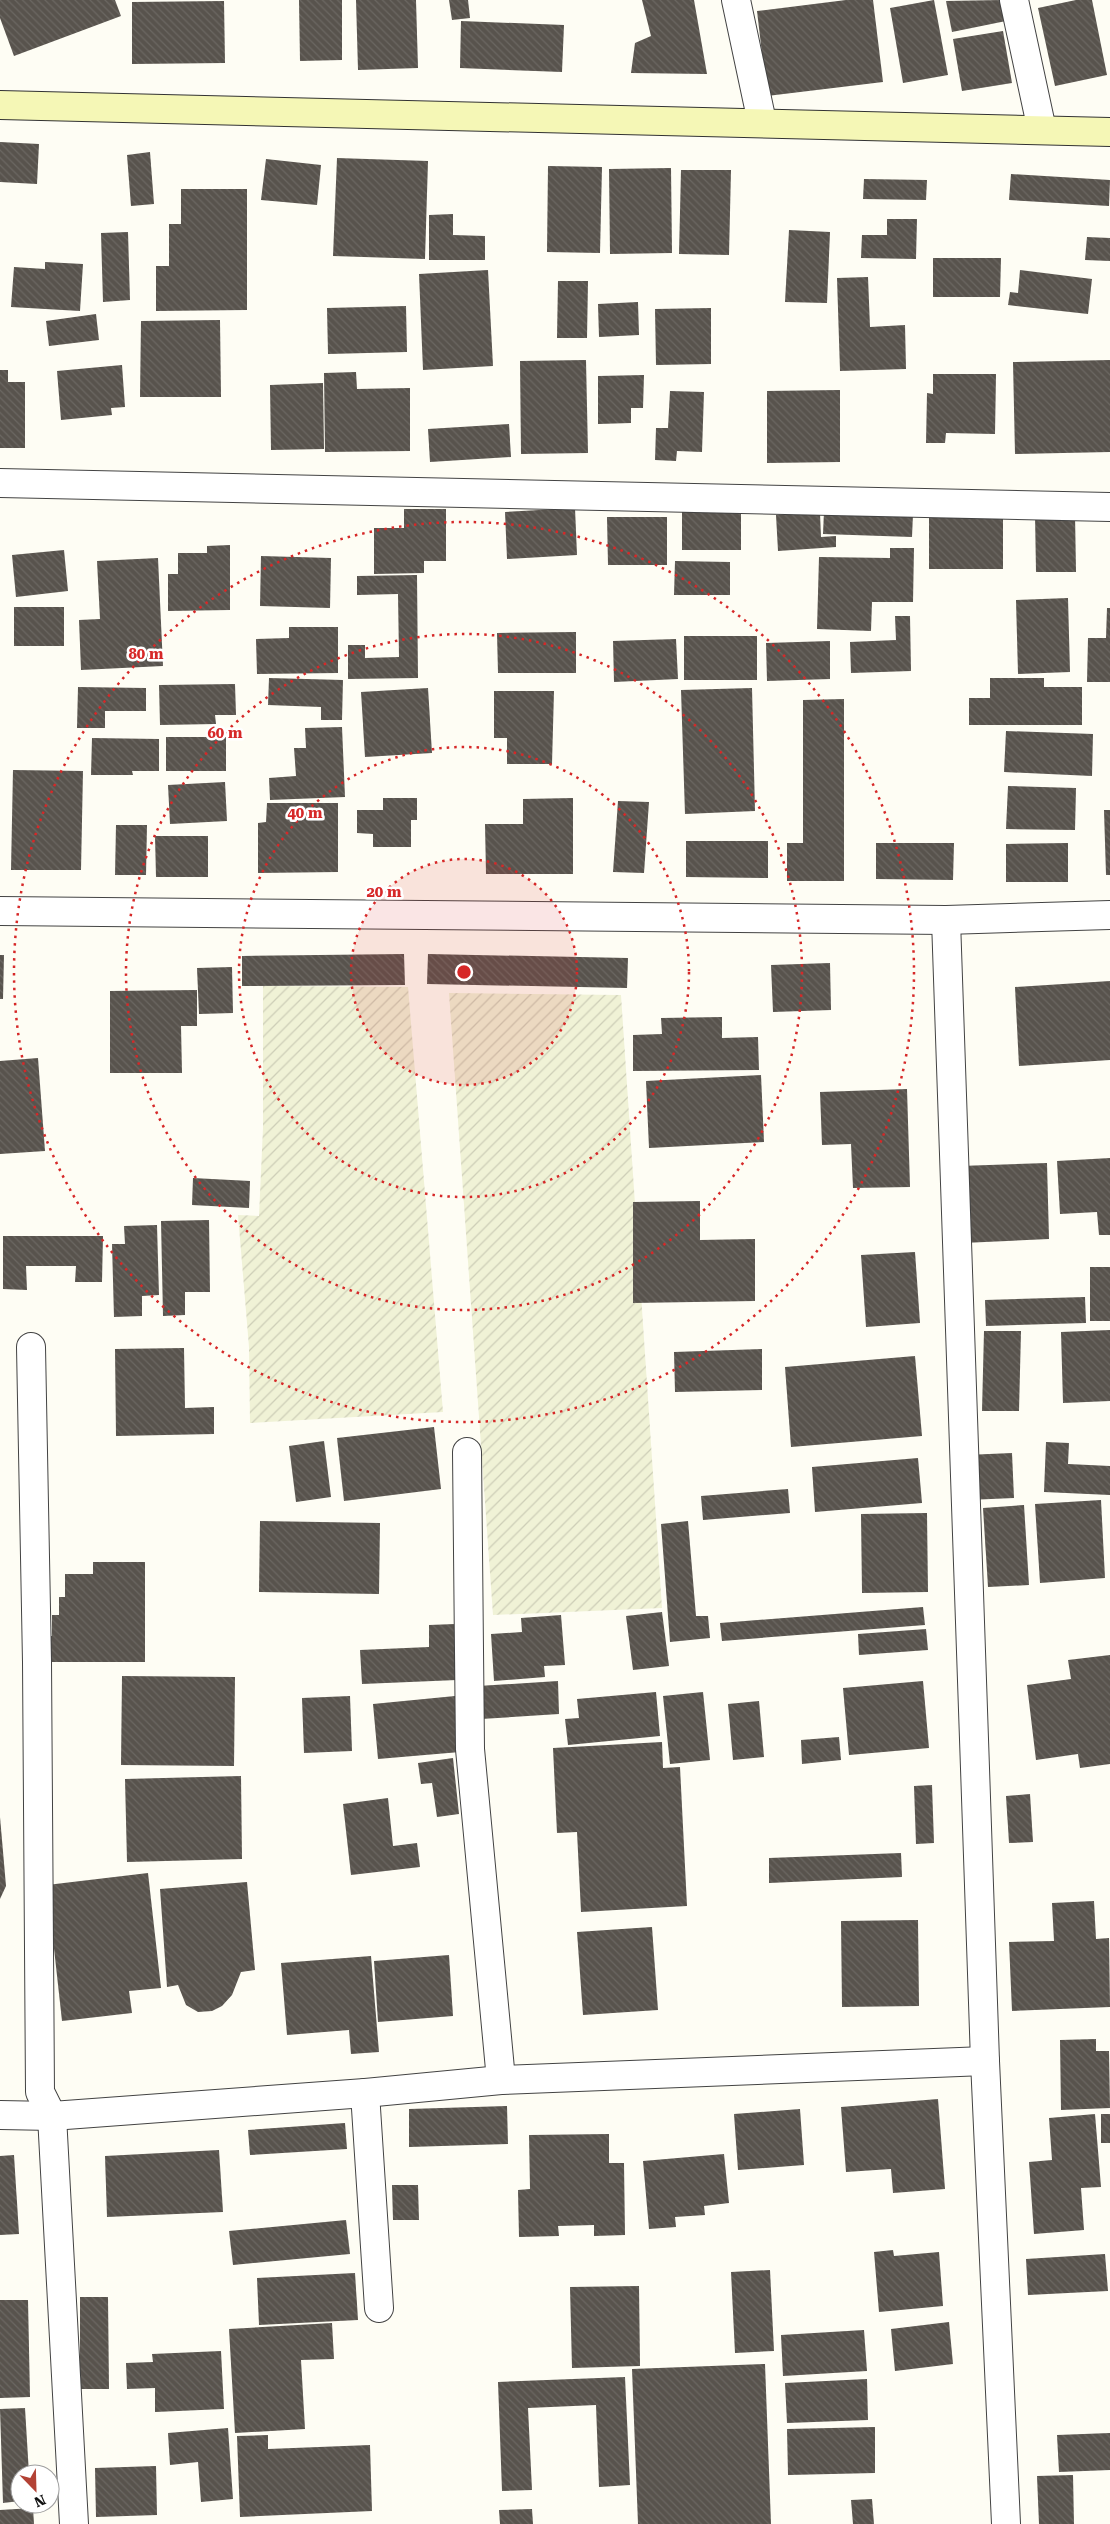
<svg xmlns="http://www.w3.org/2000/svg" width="1110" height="2524" viewBox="0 0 1110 2524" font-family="'Roboto Serif',serif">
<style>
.farmland{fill:url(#farmland-furrows)}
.building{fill:url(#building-back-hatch)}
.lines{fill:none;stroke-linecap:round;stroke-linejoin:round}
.minor-casing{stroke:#434343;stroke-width:30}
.secondary-casing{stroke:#323232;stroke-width:30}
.minor{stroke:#fff;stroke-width:28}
.secondary{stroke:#f5f7b6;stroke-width:28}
.ring{fill:none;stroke:#d62828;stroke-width:2.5;stroke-dasharray:2.5 5}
.centre{fill:#d62828;stroke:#fff;stroke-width:2.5}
.ring-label{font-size:15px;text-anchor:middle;font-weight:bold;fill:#d62828;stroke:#fff;stroke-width:5;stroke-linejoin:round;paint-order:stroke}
</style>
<defs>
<pattern id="farmland-furrows" width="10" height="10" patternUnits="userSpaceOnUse" patternTransform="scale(1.25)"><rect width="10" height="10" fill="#f0f2d6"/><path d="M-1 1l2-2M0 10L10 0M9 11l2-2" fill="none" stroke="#cdceb7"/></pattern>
<pattern id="building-back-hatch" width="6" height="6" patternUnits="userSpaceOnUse" patternTransform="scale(1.25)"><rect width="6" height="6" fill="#58534d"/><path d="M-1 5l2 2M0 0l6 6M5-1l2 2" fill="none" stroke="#6b6762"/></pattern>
</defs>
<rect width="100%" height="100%" fill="#fefdf4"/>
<g class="farmland">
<path d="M263,986L408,987L443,1412L250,1423L249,1347L238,1215L259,1216L263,1128Z"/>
<path d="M449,993L621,995L662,1608L493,1615Z"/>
</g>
<g class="building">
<path d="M0,0H115L121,16L14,56L0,18Z"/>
<path d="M299,0H342V60L300,61Z"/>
<path d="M356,0H416L418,68L358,70Z"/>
<path d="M449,0H468L470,18L452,20Z"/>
<path d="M642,0H694L707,74L631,73L635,43L651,36Z"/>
<path d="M846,0H873L883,82L767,96L757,11Z"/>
<path d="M934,0L948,75L903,83L890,8Z"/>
<path d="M1001,0L1006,21L952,32L946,1Z"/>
<path d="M1076,0H1092L1107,75L1055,86L1038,8Z"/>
<path d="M224,1L225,63L132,64V2Z"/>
<path d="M461,21L564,25L562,72L460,68Z"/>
<path d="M1003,31L1012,83L962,91L953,39Z"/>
<path d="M0,142L39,144L37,184L0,182Z"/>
<path d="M150,152L154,204L131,206L127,155Z"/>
<path d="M337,158L428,161L425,259L333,256Z"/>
<path d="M266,159L321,165L317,205L261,200Z"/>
<path d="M548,166L602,167L600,253L547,252Z"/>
<path d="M671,168L672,253L610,254L609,169Z"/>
<path d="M681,170H731L729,255L679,254Z"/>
<path d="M1011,174L1110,180L1109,206L1009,200Z"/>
<path d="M864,179L927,180L926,200L863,199Z"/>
<path d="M181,189H247V310L156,311V266H169V224H181Z"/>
<path d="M453,214V235L485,236V260H429V215Z"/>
<path d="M887,219H917L916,259L861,258L862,235H887Z"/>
<path d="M789,230L830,232L827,303L785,302Z"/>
<path d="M128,232L130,300L103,302L101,233Z"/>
<path d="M1087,237L1110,238V261L1085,260Z"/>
<path d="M933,258H1001L1000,297H933Z"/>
<path d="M45,262L83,264L80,311L11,307L14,267L45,269Z"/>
<path d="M488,270L493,366L423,370L419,274Z"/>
<path d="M1020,270L1092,279L1088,314L1008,305L1010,292L1018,293Z"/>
<path d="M868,277L870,327L905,325L906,369L840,371L837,278Z"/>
<path d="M558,281H588L587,338H557Z"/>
<path d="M638,302L639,335L599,337L598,304Z"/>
<path d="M406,306L407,352L328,354L327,308Z"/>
<path d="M711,308V364L656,365L655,309Z"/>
<path d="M96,314L99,340L49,346L46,321Z"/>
<path d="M220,320L221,397H140L141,321Z"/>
<path d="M586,360L588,453L521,454L520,361Z"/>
<path d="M1110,360V452L1015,454L1013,362Z"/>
<path d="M122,365L125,407L111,408L112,415L61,420L57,371Z"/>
<path d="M0,370H8V382H25V448H0Z"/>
<path d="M356,372L357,389L410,388V451L325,452L324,373Z"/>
<path d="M933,374H996L995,434L946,433L945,443H926L927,393L933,394Z"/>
<path d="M644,375L643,408H631V423L598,424V376Z"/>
<path d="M323,383L324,449L271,450L270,385Z"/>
<path d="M840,390V462L767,463V391Z"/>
<path d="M670,391L704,392L702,452L677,451L676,461L655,460L656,428H668Z"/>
<path d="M509,424L511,457L430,462L428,429Z"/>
<path d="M575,508L577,555L507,559L505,512Z"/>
<path d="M404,509H446V561H424V573L374,574V528H404Z"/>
<rect x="682" y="510" width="59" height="40"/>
<path d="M824,511L913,514L912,537L823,534Z"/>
<path d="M820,513L821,537L836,536V547L778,551L776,515Z"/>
<path d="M1035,514H1075L1076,572H1036Z"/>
<path d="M929,515L1003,516V569H929Z"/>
<path d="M607,517H667V565H608Z"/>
<path d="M230,545V610L168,611V574H178V553H207V546Z"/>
<path d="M890,548H914L913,602H872L871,631L817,629L819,557L890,558Z"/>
<path d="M64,550L68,591L16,597L12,555Z"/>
<path d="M261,556L331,558L330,608L260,606Z"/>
<path d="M158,558L163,666L81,670L79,620L100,619L97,561Z"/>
<path d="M675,561L730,562V595H674Z"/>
<path d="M417,575L418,678L348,679V645H365V658L399,657L398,594L357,595V576Z"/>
<path d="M1068,598L1070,672L1018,674L1016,600Z"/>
<rect x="14" y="607" width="50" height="39"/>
<path d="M1107,608H1110V682H1087L1088,638H1106Z"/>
<path d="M895,616H910L911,671L851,673L850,642L896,640Z"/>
<path d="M289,627H338V673L257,674L256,639L289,638Z"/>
<path d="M576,632V673H498L497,633Z"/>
<rect x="684" y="636" width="73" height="44"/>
<path d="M676,639L678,679L614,682L613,641Z"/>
<path d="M830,641V679L767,681L766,643Z"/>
<path d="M269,678L343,680L342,720H321V707L268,705Z"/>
<path d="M990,678H1044V687H1082V725H969V698H990Z"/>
<path d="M235,684L236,715H215L216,724L160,725L159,685Z"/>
<path d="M78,687L146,688V711H105V728H77Z"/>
<path d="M428,688L432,753L365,757L361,692Z"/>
<path d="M752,688L755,811L685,814L681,690Z"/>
<path d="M494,691H554L552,764H507V738H494Z"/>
<path d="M844,699V881H787V843H803V700Z"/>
<path d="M342,727L345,797L270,800L269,778L296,776L294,748H306L305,728Z"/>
<path d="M1006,731L1093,734L1092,776L1004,772Z"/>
<rect x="166" y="737" width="60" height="34"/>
<path d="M92,738L159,739V771H132L133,775H91Z"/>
<path d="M13,770L83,771L81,870H11Z"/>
<path d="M225,782L227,821L170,824L168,785Z"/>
<path d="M1008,786L1076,788L1075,830L1006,829Z"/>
<path d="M383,798H417V820H411V847H373V834L357,833V810H383Z"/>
<path d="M573,798V874H486L485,824H523V799Z"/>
<path d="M618,801L649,802L644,873L613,872Z"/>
<path d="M267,803H338V872L258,873V823L266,822Z"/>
<path d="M1104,810H1110V875H1106Z"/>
<path d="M116,825H147L146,875H115Z"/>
<path d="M155,836H208V877H156Z"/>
<path d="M686,841H768V878L686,877Z"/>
<path d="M876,843H954L953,880L876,879Z"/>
<path d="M1068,843V882H1006V844Z"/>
<path d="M404,954L405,985L242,986V956Z"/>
<path d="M428,954L628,958L627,988L427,984Z"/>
<path d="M0,955H4L3,999H0Z"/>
<path d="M830,963L831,1010L773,1012L771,965Z"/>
<path d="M232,967L233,1013L199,1014L197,968Z"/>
<path d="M1110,981V1060L1019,1066L1015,987Z"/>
<path d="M197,990V1026H181L182,1073H110V991Z"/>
<path d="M722,1017V1038L758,1037L759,1070L633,1071V1035L662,1034L661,1018Z"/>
<path d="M38,1058L45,1151L0,1154V1061Z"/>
<path d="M761,1075L764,1142L649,1148L646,1081Z"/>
<path d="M907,1089L910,1187L853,1188L851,1144L822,1145L820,1092Z"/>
<path d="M1110,1158V1235H1099L1097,1212L1060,1214L1057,1161Z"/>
<path d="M1047,1163L1049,1239L963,1243L960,1166Z"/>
<path d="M193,1178L250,1181L249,1208L192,1205Z"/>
<path d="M700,1201V1240L755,1239V1301L633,1303V1202Z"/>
<path d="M209,1220L210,1292H185V1315L163,1316L161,1221Z"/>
<path d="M157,1225L159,1295L142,1296V1316L114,1317L112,1244H125L124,1226Z"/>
<path d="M3,1236H103L102,1282H75L76,1266H26L27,1290L3,1289Z"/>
<path d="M915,1252L920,1323L866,1327L861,1255Z"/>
<rect x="1090" y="1267" width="20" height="54"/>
<path d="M1085,1297L1086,1323L986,1326L985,1300Z"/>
<path d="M1110,1330V1401L1063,1403L1061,1332Z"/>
<path d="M984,1331H1021L1019,1411H982Z"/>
<path d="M184,1348L185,1408L214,1407V1434L116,1436L115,1349Z"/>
<path d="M762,1349V1390L675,1392L674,1352Z"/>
<path d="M915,1356L922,1436L791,1447L785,1367Z"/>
<path d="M434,1427L441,1489L344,1501L337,1438Z"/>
<path d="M324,1441L331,1497L296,1502L289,1446Z"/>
<path d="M1046,1442L1069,1443L1068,1464L1110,1466V1495L1044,1492Z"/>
<path d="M1012,1453L1014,1498L968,1500L966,1455Z"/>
<path d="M918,1458L922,1503L815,1512L812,1467Z"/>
<path d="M788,1489L790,1513L703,1520L701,1496Z"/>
<path d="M1101,1500L1105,1578L1040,1583L1035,1504Z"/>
<path d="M1024,1505L1029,1585L988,1587L983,1508Z"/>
<path d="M927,1513L928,1592L862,1593L861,1514Z"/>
<path d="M260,1521L380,1523L379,1594L259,1592Z"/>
<path d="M688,1521L696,1616H708L710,1638L670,1642L661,1524Z"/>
<path d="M93,1562H145V1662H48V1636H52V1615H59V1597H65V1574H93Z"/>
<path d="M923,1607L925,1625L722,1641L720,1623Z"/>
<path d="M662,1612L669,1666L633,1670L626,1616Z"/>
<path d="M561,1615L565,1665L544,1666L545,1677L494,1681L491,1634L522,1632L521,1618Z"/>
<path d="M455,1624L457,1680L362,1684L360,1650L429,1647V1625Z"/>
<path d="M926,1629L928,1650L859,1655L858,1634Z"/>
<path d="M1110,1655V1764L1080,1768L1078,1754L1036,1760L1027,1685L1071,1679L1068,1660Z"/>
<path d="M122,1676L235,1677L234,1766L121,1765Z"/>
<path d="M558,1681L559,1714L481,1719L478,1686Z"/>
<path d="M923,1681L929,1748L849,1755L843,1688Z"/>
<path d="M656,1692L660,1736L568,1745L565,1719L579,1718L577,1699Z"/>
<path d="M703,1692L710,1760L670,1764L663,1696Z"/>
<path d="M350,1696L352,1751L304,1753L302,1698Z"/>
<path d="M455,1696L460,1752L378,1759L373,1704Z"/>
<path d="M759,1701L764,1757L733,1760L728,1704Z"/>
<path d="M839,1737L841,1760L802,1764L801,1740Z"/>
<path d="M662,1742L663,1768L680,1767L687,1906L581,1912L577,1832L557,1833L553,1748Z"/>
<path d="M453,1758L459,1814L437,1817L432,1783L421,1784L418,1763Z"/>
<path d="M241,1776L242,1859L127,1862L125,1779Z"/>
<path d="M932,1785L934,1843L916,1844L914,1786Z"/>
<path d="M1030,1794L1033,1842L1009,1843L1006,1796Z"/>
<path d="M388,1798L393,1846L417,1843L420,1867L351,1875L343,1804Z"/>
<path d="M0,1817L6,1886L0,1899Z"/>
<path d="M901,1853L902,1877L769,1883V1858Z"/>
<path d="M148,1873L161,1988L129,1991L132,2013L62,2021L47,1885Z"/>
<path d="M247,1882L255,1970L241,1972L232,1995L222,2006L212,2011L198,2012L186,2005L178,1985L167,1987L160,1889Z"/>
<path d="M1094,1901L1096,1939L1109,1938L1110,2007L1012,2011L1009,1942L1054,1941L1052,1903Z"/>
<path d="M918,1920L919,2006L842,2007L841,1921Z"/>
<path d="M652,1927L658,2010L583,2015L577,1932Z"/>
<path d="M449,1955L453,2016L378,2022L374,1961Z"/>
<path d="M371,1956L379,2052L351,2054L349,2030L287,2035L281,1963Z"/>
<path d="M1096,2039V2051H1109L1110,2108L1061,2110L1060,2040Z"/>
<path d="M938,2099L945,2189L893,2193L891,2169L846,2172L841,2107Z"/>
<path d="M507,2106L508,2144L409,2147V2109Z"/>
<path d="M800,2109L804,2165L738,2170L734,2114Z"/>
<path d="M1095,2114L1101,2187L1081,2188L1084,2230L1034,2234L1029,2162L1052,2160L1049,2118Z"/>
<rect x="1101" y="2114" width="9" height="29"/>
<path d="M345,2123L347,2149L250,2155L248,2130Z"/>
<path d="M609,2134V2163H624L625,2235L594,2236V2225L558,2226L559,2236L519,2237L518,2190L530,2189L529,2135Z"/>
<path d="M219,2150L223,2212L107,2217L105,2156Z"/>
<path d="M724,2154L729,2203L704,2206L705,2215L675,2217L676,2227L649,2229L643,2161Z"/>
<path d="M14,2155L19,2234L0,2235V2156Z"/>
<path d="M392,2185H418L419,2220H393Z"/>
<path d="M346,2220L350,2254L233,2265L229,2231Z"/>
<path d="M893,2250L894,2256L939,2252L943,2306L879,2312L874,2252Z"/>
<path d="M1105,2254L1108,2291L1028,2295L1026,2259Z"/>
<path d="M770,2270L774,2351L735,2353L731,2272Z"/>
<path d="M355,2273L358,2320L259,2325L257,2278Z"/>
<path d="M639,2286L640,2366L572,2368L570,2287Z"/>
<path d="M80,2297H108L109,2389H80Z"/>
<path d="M0,2300H28L30,2397L0,2398Z"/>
<path d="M949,2322L953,2364L895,2371L891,2329Z"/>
<path d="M332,2323L334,2359L301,2360L305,2429L235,2433L229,2329Z"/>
<path d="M864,2330L867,2371L783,2376L781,2335Z"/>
<path d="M221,2351L224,2409L155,2412V2388L127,2389L126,2363L153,2362L152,2354Z"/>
<path d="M765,2364L771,2524H638L632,2369Z"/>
<path d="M625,2377L630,2485L599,2487L596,2405L528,2408L532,2490L502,2491L498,2382Z"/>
<path d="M867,2379L868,2420L787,2423L785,2383Z"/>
<path d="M25,2408L29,2474H20V2501L3,2503L0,2409Z"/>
<path d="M875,2427V2473L788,2475L787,2429Z"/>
<path d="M228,2428L233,2499L201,2502L198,2462L170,2465L168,2433Z"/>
<path d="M1110,2433V2470L1059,2472L1057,2435Z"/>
<path d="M268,2435V2449L370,2445L372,2511L240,2517L237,2436Z"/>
<path d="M156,2466L157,2515L96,2517L95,2468Z"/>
<path d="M1073,2475L1074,2524H1039L1037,2476Z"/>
<path d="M872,2499L874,2524H853L851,2500Z"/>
<path d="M33,2508L34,2524H0V2510Z"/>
<path d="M532,2509L533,2524H500L499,2510Z"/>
</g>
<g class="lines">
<defs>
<g id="minor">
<path d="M736,0L762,122"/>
<path d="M1014,0L1042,130"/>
<path d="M0,483L1110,507"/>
<path d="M0,911L946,920L1110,915"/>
<path d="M946,920L985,2061L1006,2524"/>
<path d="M31,1347L37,1662L40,2092L52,2116L74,2524"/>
<path d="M467,1452L470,1749L501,2080"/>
<path d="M365,2093L379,2308"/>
<path d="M0,2115L52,2116L365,2093L501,2080L985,2061"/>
</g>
<path id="secondary" d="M0,105L1110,132"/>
</defs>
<use href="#minor" class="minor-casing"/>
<use href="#secondary" class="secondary-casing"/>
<use href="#minor" class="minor"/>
<use href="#secondary" class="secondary"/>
</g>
<circle cx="464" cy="972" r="113" fill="#d62828" fill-opacity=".12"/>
<g class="ring">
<circle cx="464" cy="972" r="113"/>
<circle cx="464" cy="972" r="225"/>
<circle cx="464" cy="972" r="338"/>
<circle cx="464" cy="972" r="450"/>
</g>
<circle cx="464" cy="972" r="8" class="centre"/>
<g class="ring-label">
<text x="146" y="659">80 m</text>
<text x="225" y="738">60 m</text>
<text x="305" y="818">40 m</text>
<text x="384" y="897">20 m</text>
</g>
<g transform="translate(35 2489) rotate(157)"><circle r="24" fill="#ffffff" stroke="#9f9f9f"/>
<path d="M0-4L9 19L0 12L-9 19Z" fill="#b34235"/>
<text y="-8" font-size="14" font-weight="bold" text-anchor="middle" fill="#101010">N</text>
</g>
</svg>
